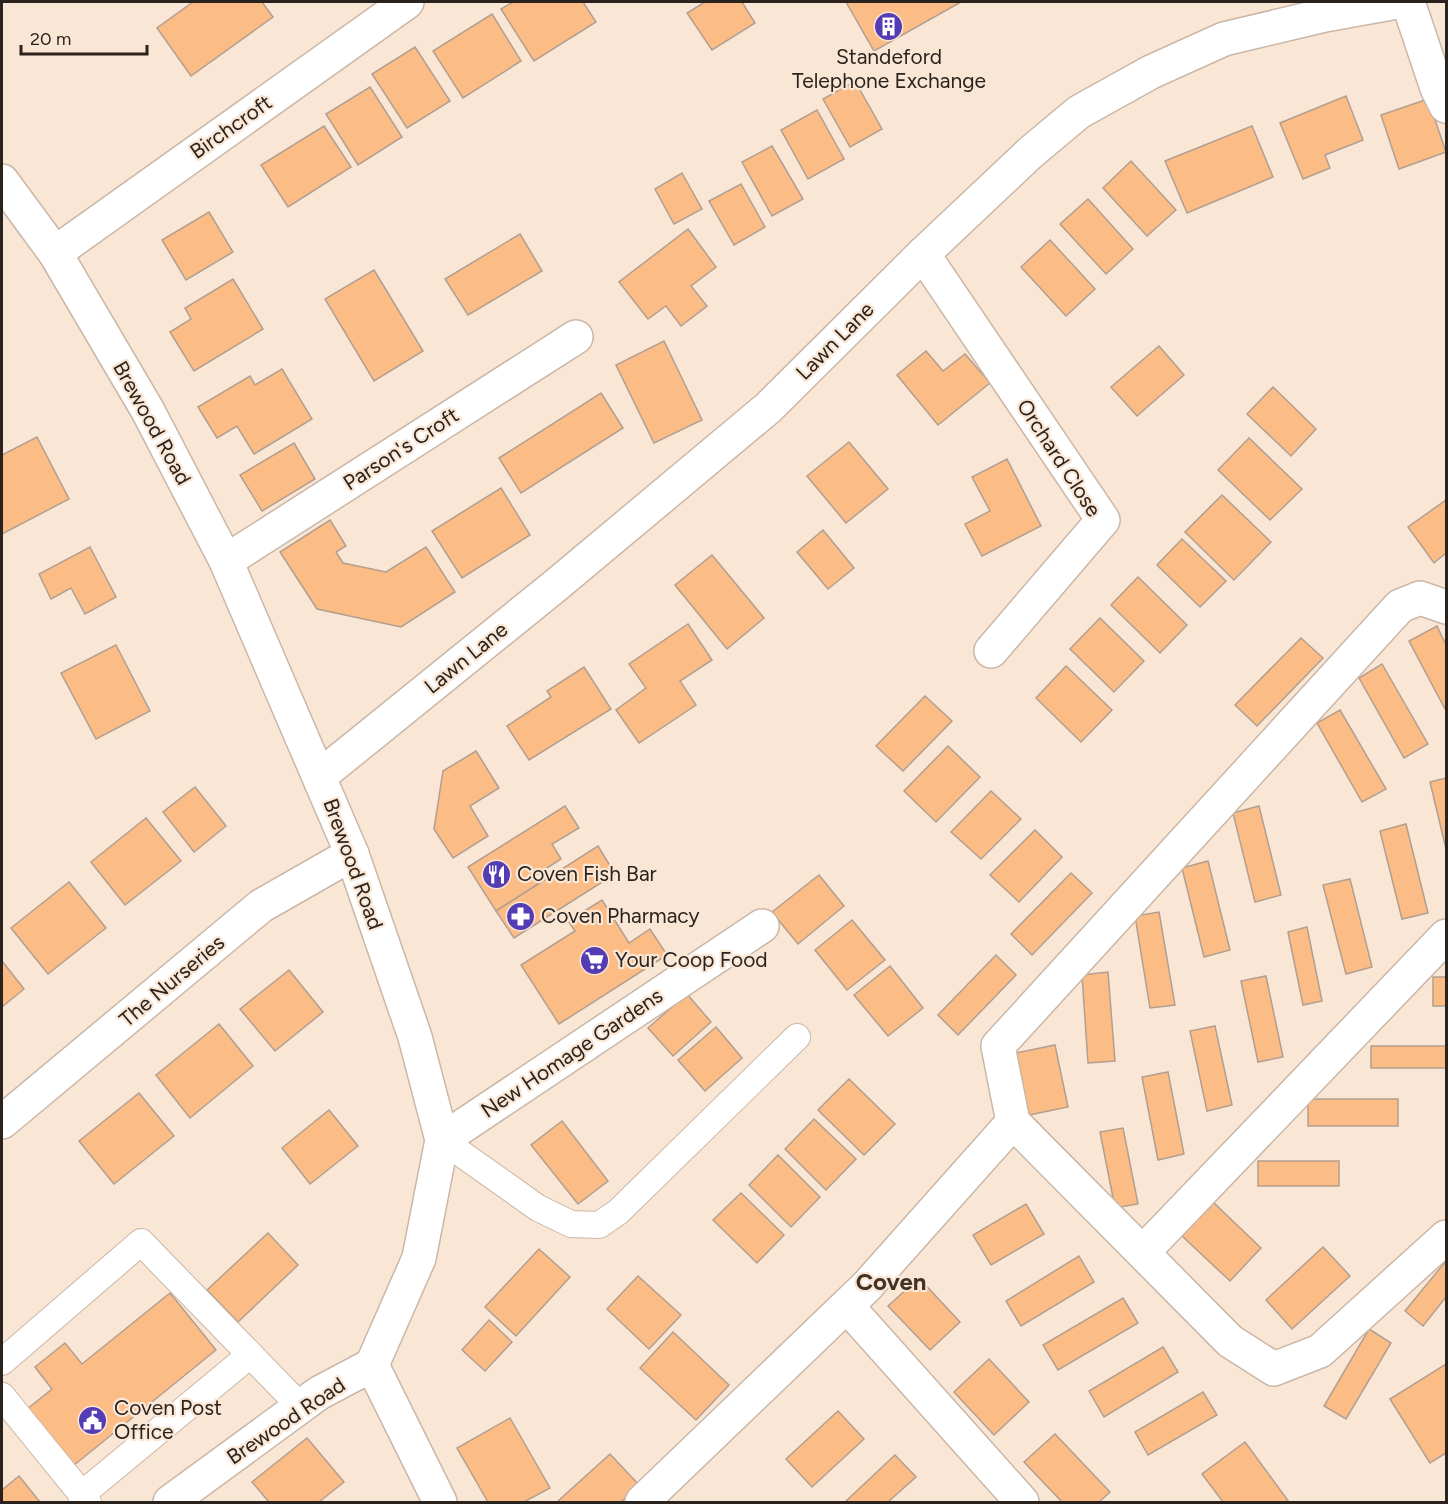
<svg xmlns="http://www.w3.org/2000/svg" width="1448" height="1504" viewBox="0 0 1448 1504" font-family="Figtree,sans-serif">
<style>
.building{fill:#fcbc85;stroke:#b29f90;stroke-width:1.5}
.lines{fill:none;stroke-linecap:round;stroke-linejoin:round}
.lane-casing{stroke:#cab7a7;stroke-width:28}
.street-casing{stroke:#cab7a7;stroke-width:36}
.secondary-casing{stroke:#cab7a7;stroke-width:36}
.lane{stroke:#fff;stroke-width:26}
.street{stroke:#fff;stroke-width:33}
.secondary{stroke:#fff;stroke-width:33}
.labels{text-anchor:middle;stroke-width:4.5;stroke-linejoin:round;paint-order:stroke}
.poi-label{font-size:21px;fill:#2a231d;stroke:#fae6d5;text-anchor:start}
.street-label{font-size:21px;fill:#2a231d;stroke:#fae6d5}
.quarter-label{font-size:24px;font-weight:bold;fill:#413225;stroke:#fae6d5}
</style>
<rect width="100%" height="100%" fill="#fae6d5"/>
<g class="building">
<path d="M193,2H262L273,17L191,76L157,28Z"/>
<path d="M513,2H583L596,22L534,61L501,9Z"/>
<path d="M705,2H742L755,23L712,50L687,13Z"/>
<path d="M846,2H961L874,51Z"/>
<path d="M492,14L521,61L463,98L433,51Z"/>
<path d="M415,47L450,101L407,128L372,74Z"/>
<path d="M855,81L882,129L850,147L823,99Z"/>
<path d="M370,87L402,137L358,165L326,114Z"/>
<path d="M1346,96L1363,140L1325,155L1330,168L1303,179L1280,123Z"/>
<path d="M1428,99L1446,152L1399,169L1381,115Z"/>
<path d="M817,110L844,159L808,179L781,130Z"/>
<path d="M324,126L351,167L288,207L261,165Z"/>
<path d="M1252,126L1273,177L1187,213L1165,161Z"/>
<path d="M772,146L803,199L772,216L742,162Z"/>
<path d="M1131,161L1176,210L1147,236L1103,188Z"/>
<path d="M682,173L702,209L674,224L655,189Z"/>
<path d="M741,184L765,227L734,245L709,201Z"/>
<path d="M1088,199L1133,249L1106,274L1060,224Z"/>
<path d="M209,212L233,252L186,280L162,240Z"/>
<path d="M688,229L716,267L691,286L707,306L681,326L666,306L648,319L619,282Z"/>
<path d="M520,234L542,271L468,315L445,279Z"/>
<path d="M1050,240L1095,289L1066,316L1021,267Z"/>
<path d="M374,270L423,351L374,381L325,299Z"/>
<path d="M233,279L263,329L194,371L170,332L191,319L185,308Z"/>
<path d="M664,341L702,420L654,443L616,365Z"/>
<path d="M1159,346L1184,375L1137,416L1111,387Z"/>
<path d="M926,351L943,371L965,354L990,383L938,425L897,375Z"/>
<path d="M282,369L312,419L254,454L237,426L217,438L198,407L250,376L255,385Z"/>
<path d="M1273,387L1316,429L1291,456L1247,414Z"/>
<path d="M601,393L623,428L521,493L499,458Z"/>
<path d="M37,437L69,499L2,534V455Z"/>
<path d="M1249,438L1302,489L1270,520L1218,470Z"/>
<path d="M849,442L888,489L846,523L807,476Z"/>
<path d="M294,443L315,479L262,511L240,475Z"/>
<path d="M1007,459L1041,526L982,556L965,524L990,511L972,477Z"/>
<path d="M501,488L530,535L462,578L432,531Z"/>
<path d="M1222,495L1271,542L1234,580L1185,532Z"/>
<path d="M1446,500V553L1434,563L1408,527Z"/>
<path d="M330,520L346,546L336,552L343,563L386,572L426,547L455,592L401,627L317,609L280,552Z"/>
<path d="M823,530L854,568L828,589L797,552Z"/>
<path d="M1182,539L1226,581L1200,607L1157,565Z"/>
<path d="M90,547L116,597L85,614L71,588L51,599L39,574Z"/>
<path d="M712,555L764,618L727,649L675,585Z"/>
<path d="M1138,577L1187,625L1160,653L1111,605Z"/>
<path d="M1100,618L1144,661L1114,692L1070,649Z"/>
<path d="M688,624L712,660L680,681L696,705L639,743L616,710L646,688L629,664Z"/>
<path d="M1437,626L1446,645V709H1445L1409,641Z"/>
<path d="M1301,638L1323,658L1257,726L1235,705Z"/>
<path d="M116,645L150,711L96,739L61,673Z"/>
<path d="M1382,664L1428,744L1404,758L1359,678Z"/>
<path d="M1066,666L1112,710L1081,742L1036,698Z"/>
<path d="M584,667L611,709L529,760L507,726L551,697L547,691Z"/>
<path d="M925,696L952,721L903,771L876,746Z"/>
<path d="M1340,710L1386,789L1362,802L1317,723Z"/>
<path d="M948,746L980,777L936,822L904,791Z"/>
<path d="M476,751L499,788L470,806L488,836L453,858L434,829L443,771Z"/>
<path d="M1446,778V849L1430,782Z"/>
<path d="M195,787L226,826L194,852L163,812Z"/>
<path d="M991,791L1021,819L981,859L951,832Z"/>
<path d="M565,806L579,828L552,844L561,859L533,877L538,884L496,911L468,867Z"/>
<path d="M1259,806L1281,895L1255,902L1233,813Z"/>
<path d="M146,818L181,861L125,905L91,862Z"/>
<path d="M1406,824L1428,913L1402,919L1380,831Z"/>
<path d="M1035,830L1062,857L1019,902L990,875Z"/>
<path d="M598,846L615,874L514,938L496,911Z"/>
<path d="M1208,861L1230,950L1204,957L1182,868Z"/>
<path d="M1071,873L1092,893L1032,955L1011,934Z"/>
<path d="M819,875L844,906L798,944L772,912Z"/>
<path d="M1350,879L1372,967L1346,974L1323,885Z"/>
<path d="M69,882L106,928L48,974L11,928Z"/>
<path d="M602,900L629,943L650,929L667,955L559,1024L521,965L575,931L568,921Z"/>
<path d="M1159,912L1175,1005L1150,1008L1135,916Z"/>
<path d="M852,920L885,960L847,990L815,950Z"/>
<path d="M1307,927L1322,1001L1303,1005L1288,932Z"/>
<path d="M996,955L1016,975L958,1035L938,1015Z"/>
<path d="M2,961L24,989L2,1007Z"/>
<path d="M890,966L923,1008L888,1036L854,995Z"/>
<path d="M289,970L323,1012L275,1051L240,1009Z"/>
<path d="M1108,972L1115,1061L1088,1063L1082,975Z"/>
<path d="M1266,976L1283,1057L1258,1062L1241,981Z"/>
<rect x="1433" y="977" width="13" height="29"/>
<path d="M687,994L711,1022L673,1056L648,1028Z"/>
<path d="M219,1024L253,1066L190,1118L156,1075Z"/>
<path d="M1215,1026L1232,1105L1207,1111L1190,1031Z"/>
<path d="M716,1027L742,1058L705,1091L678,1060Z"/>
<path d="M1055,1045L1068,1107L1029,1115L1016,1053Z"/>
<rect x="1371" y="1046" width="75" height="22"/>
<path d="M1168,1072L1184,1154L1158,1160L1142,1077Z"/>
<path d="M849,1079L895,1124L864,1155L818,1110Z"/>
<path d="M139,1093L174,1136L114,1184L79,1141Z"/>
<rect x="1308" y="1099" width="90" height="27"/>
<path d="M329,1110L358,1146L310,1184L282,1148Z"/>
<path d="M814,1119L856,1159L826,1190L785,1149Z"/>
<path d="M562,1121L608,1181L578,1204L531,1145Z"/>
<path d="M1123,1128L1138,1204L1115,1208L1100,1132Z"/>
<path d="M778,1155L820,1197L791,1227L749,1185Z"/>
<rect x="1258" y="1161" width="81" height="25"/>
<path d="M741,1193L784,1235L757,1263L713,1220Z"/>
<path d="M1213,1202L1261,1248L1230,1281L1182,1236Z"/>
<path d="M1026,1204L1044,1234L991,1265L973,1235Z"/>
<path d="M268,1233L298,1265L238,1322L207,1290Z"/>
<path d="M1323,1247L1350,1276L1292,1329L1266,1300Z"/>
<path d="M539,1249L570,1277L516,1336L485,1307Z"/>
<path d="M1079,1256L1094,1282L1021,1326L1006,1301Z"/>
<path d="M1446,1261V1297L1423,1326L1405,1311Z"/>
<path d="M638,1276L681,1315L649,1349L607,1309Z"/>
<path d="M919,1278L960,1322L930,1350L888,1306Z"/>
<path d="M170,1293L216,1350L68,1470L22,1413L52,1389L35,1367L65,1343L82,1364Z"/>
<path d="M1123,1298L1138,1323L1058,1370L1043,1345Z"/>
<path d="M489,1320L512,1342L485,1371L462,1350Z"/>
<path d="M1369,1329L1391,1343L1346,1419L1324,1406Z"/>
<path d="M673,1332L729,1385L696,1420L640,1368Z"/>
<path d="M1163,1347L1178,1372L1104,1417L1089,1391Z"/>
<path d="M989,1359L1029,1402L994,1435L954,1392Z"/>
<path d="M1446,1364V1453L1430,1463L1390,1399Z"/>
<path d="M1203,1392L1217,1415L1148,1455L1135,1432Z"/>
<path d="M838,1411L864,1439L812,1487L786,1459Z"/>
<path d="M510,1418L550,1488L524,1502H488L457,1448Z"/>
<path d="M1055,1434L1110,1492L1099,1502H1062L1024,1462Z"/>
<path d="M307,1438L344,1482L319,1502H269L252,1482Z"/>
<path d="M1245,1442L1289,1502H1223L1202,1474Z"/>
<path d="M610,1454L639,1485L621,1502H557Z"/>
<path d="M895,1455L916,1477L888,1502H845Z"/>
<path d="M19,1476L40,1502H2V1490Z"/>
</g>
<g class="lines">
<defs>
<g id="lane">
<path d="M442,1140L538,1208L571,1224L599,1225L618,1212L797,1037"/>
<path d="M2,1362L141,1242L301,1407"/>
<path d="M2,1396L88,1502"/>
<path d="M81,1495L250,1355"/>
</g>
<g id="street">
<path d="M1408,2L1437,88L1446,106"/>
<path d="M55,253L407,2"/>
<path d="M923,254L1103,520L991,651"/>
<path d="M226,561L576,337"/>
<path d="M1446,607L1420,598L1400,606L998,1046L1013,1122L1230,1341L1274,1369L1320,1351L1446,1237"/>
<path d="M320,776L555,586L768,408L923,254L1030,153L1079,112L1151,72L1224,39L1325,15L1397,2"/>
<path d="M2,1122L261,906L352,854"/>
<path d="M442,1140L762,926"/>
<path d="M1143,1252L1446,936"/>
<path d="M847,1306L1022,1502"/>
<path d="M642,1502L867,1286L1013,1122"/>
</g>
<g id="secondary">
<path d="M2,181L55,253L148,411L226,561L352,854L415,1037L442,1140L419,1258L372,1365L319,1393L170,1502"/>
<path d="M372,1365L440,1502"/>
</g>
</defs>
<use href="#lane" class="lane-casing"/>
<use href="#street" class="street-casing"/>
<use href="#secondary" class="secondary-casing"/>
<use href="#lane" class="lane"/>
<use href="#street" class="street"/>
<use href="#secondary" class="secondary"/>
</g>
<defs>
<symbol id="building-disc" viewBox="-11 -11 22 22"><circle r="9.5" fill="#543cb4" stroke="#fae6d5"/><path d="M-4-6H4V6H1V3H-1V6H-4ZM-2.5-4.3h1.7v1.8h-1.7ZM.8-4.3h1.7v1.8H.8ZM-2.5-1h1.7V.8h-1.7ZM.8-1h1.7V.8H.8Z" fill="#fff"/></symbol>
<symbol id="restaurant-disc" viewBox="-11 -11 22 22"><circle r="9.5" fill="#543cb4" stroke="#fae6d5"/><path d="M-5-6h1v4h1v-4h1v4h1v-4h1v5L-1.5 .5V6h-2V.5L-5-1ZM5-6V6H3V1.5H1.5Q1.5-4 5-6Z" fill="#fff"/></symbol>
<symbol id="pharmacy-disc" viewBox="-11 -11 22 22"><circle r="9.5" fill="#543cb4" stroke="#fae6d5"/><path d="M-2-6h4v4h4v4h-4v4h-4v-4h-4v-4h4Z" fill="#fff"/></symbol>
<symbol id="supermarket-disc" viewBox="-11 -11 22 22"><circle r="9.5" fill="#543cb4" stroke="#fae6d5"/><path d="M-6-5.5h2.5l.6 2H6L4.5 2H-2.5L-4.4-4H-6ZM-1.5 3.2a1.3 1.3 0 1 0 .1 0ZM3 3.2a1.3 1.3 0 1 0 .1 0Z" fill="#fff"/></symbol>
<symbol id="civic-disc" viewBox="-11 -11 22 22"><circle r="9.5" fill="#543cb4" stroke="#fae6d5"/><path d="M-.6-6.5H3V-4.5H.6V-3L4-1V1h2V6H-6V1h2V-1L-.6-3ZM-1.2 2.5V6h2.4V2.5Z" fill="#fff"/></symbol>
</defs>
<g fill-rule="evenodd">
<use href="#building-disc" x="872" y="10" width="33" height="33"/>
<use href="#restaurant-disc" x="480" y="858" width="33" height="33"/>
<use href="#pharmacy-disc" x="504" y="900" width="33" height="33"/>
<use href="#supermarket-disc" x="578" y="944" width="33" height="33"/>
<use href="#civic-disc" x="76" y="1404" width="33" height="33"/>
</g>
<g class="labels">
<g class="poi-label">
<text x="889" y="64" text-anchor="middle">Standeford<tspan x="889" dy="24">Telephone Exchange</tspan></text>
<text x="517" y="881">Coven Fish Bar</text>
<text x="541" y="923">Coven Pharmacy</text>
<text x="615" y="967">Your Coop Food</text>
<text x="114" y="1415">Coven Post<tspan x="114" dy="24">Office</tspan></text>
</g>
<g class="street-label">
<text transform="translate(231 127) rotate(-35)" y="7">Birchcroft</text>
<text transform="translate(835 341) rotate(-45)" y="7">Lawn Lane</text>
<text transform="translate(152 423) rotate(61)" y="7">Brewood Road</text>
<text transform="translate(401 449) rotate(-33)" y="7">Parson's Croft</text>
<text transform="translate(1059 458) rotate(57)" y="7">Orchard Close</text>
<text transform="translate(466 658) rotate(-39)" y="7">Lawn Lane</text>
<text transform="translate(353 864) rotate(70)" y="7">Brewood Road</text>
<text transform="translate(172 981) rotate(-40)" y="7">The Nurseries</text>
<text transform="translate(572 1053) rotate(-34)" y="7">New Homage Gardens</text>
<text transform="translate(286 1421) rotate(-34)" y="7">Brewood Road</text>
</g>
<g class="quarter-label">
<text x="891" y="1290">Coven</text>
</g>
</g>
<rect width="1448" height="1504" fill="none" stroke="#2a231d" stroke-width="6"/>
<path d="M21 45v9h126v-9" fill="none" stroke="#2a231d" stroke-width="3"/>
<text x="30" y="45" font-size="18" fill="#2a231d" stroke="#fae6d5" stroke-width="4.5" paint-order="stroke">20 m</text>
</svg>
